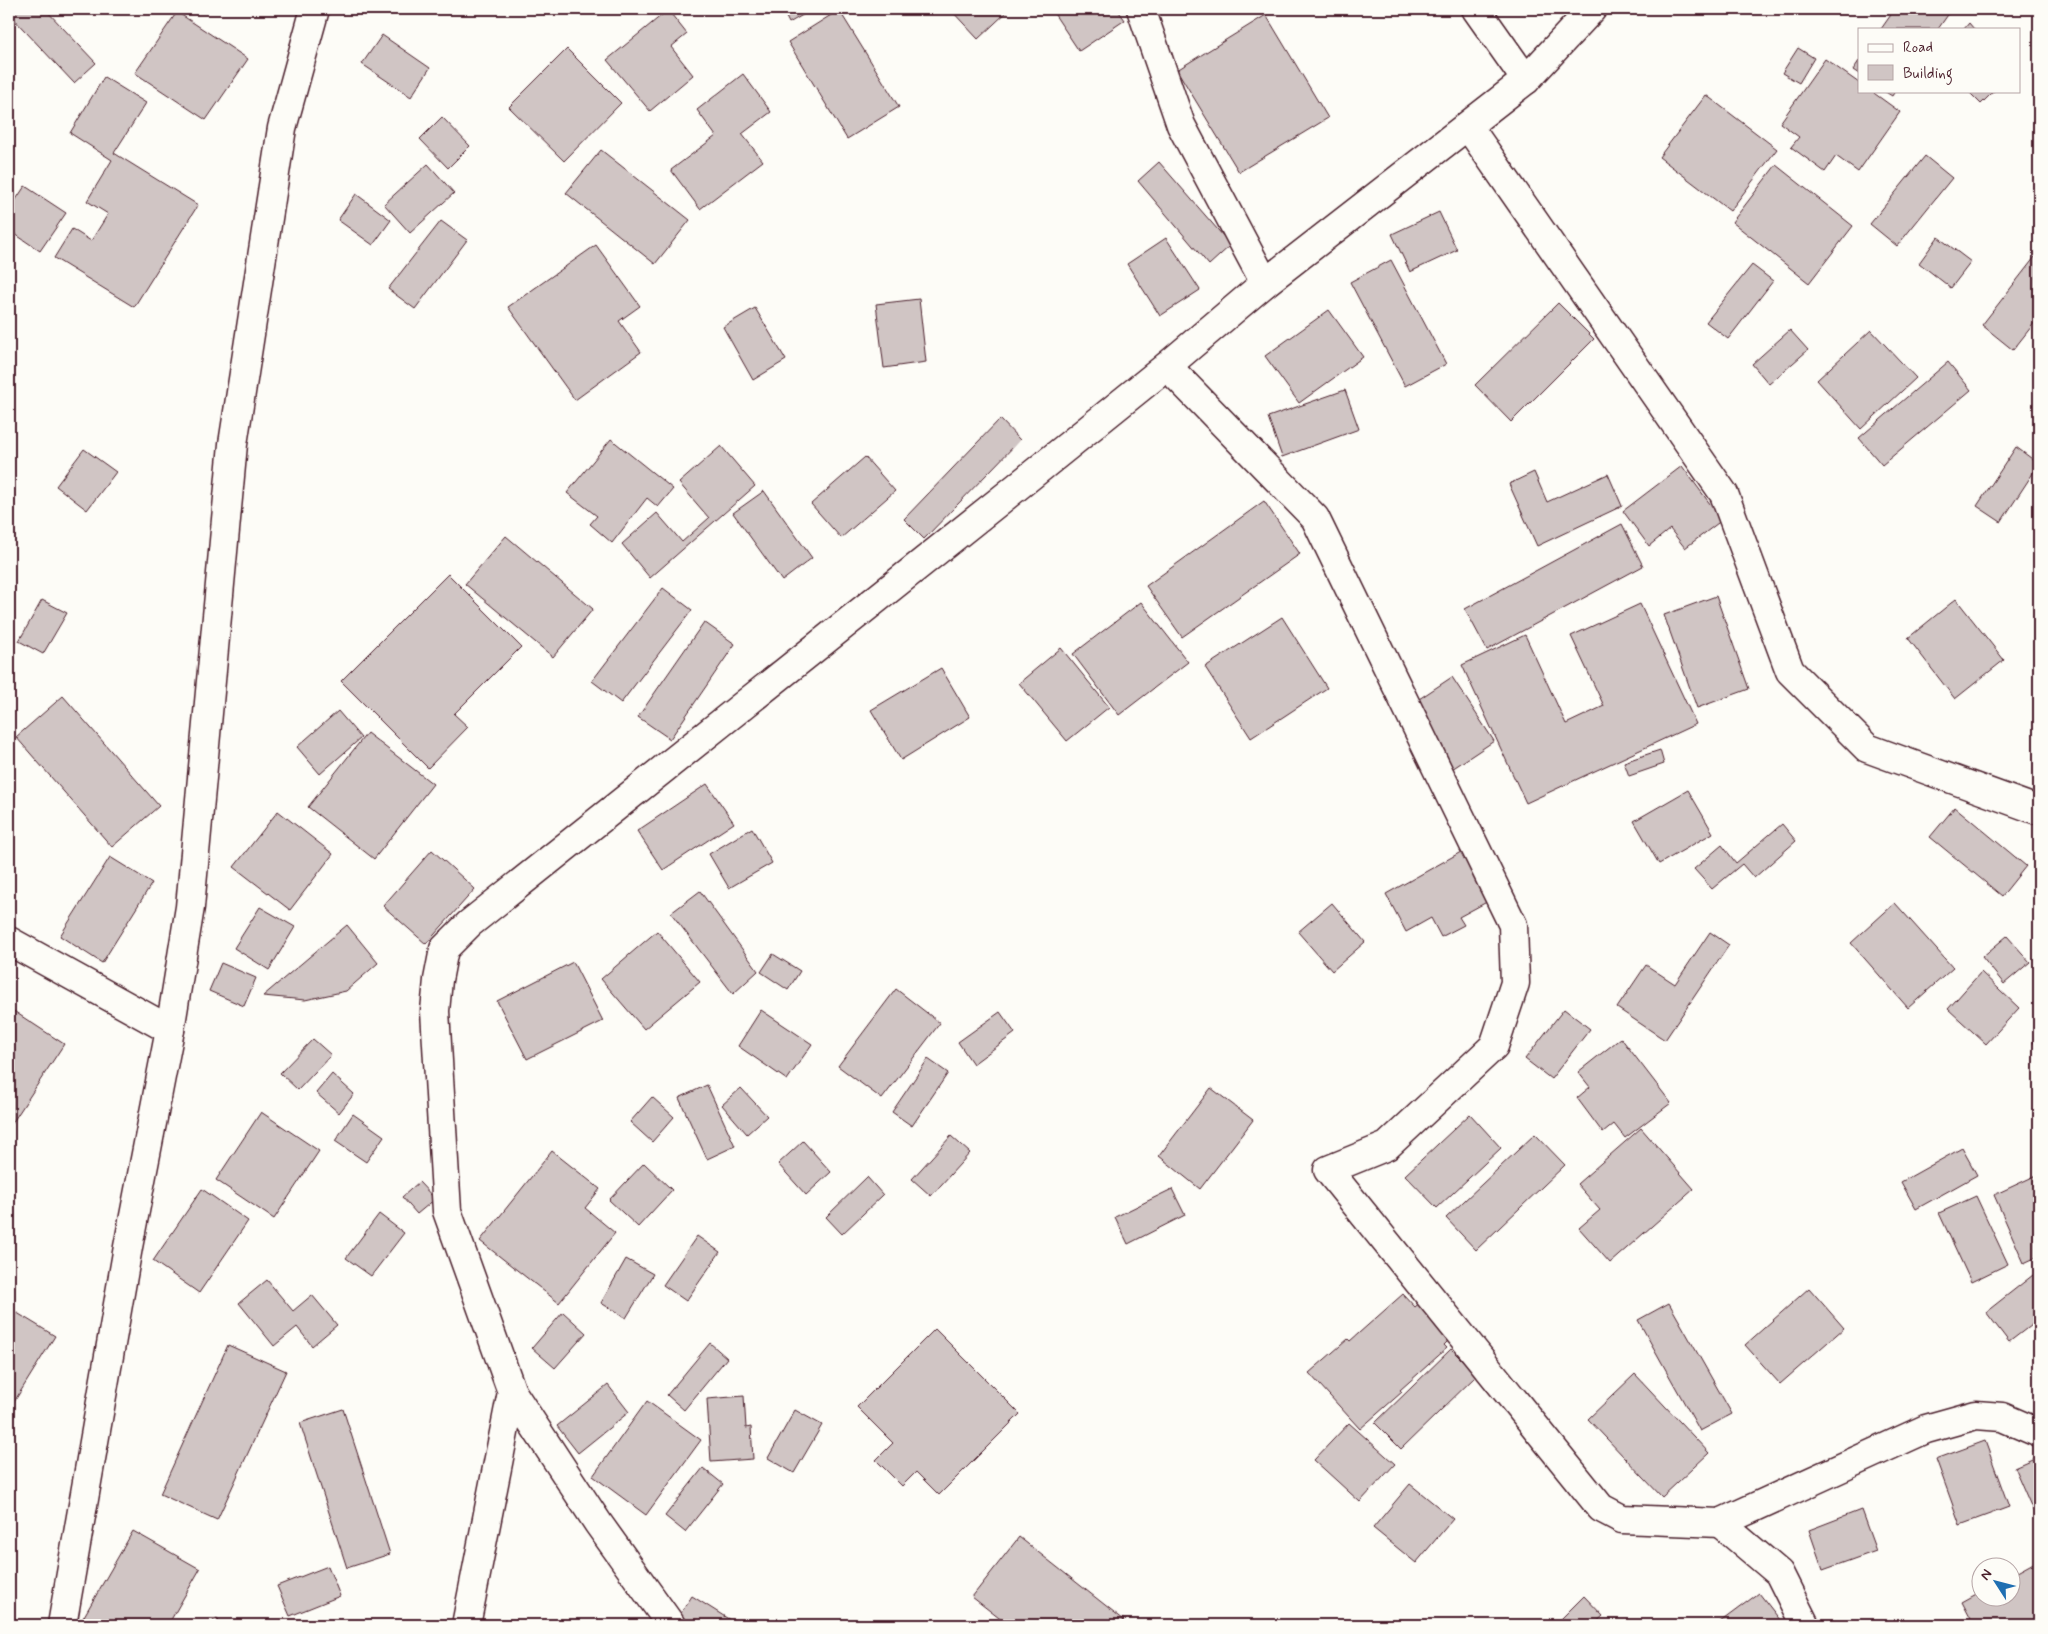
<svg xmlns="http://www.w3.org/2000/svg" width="2048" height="1634" viewBox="0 0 2048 1634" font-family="Mynerve,sans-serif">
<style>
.building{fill:#d0c5c4;stroke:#4a1f2b}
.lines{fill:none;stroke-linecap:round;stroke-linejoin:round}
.minor-casing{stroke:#4a1f2b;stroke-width:31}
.minor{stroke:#fdfcf7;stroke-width:28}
</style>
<rect width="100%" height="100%" fill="#fdfcf7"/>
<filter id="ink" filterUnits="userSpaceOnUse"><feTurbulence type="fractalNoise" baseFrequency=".02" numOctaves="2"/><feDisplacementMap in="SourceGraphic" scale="10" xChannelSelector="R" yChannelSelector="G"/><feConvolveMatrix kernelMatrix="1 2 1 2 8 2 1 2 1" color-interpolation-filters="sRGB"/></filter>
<g filter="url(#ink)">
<g class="building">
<path d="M9,9H45L96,63L74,83L9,14Z"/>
<path d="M782,9H813L789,23Z"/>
<path d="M950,9H1010L978,39Z"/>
<path d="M1051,9H1117L1125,20L1079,51Z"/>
<path d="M1895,9H1952L1938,29H1881Z"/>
<path d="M668,10L687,34L671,47L693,75L650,111L607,60Z"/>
<path d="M839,10L899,107L847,139L788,42Z"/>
<path d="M177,12L248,59L206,120L135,73Z"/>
<path d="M1266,15L1328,118L1239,172L1177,70Z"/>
<path d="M1969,23L1974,29H1964Z"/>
<path d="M382,35L430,68L411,97L362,64Z"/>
<path d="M1798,48L1814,58L1799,83L1782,73Z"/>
<path d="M567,49L621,103L564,161L509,107Z"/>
<path d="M1825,59L1859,83V91H1871L1900,112L1858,172L1836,156L1825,172L1791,147L1799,137L1780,123Z"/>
<path d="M1859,61V74L1853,70Z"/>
<path d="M743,74L771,112L742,134L763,161L700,209L671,170L716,136L697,110Z"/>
<path d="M104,77L146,103L114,153L198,205L134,307L54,258L72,229L91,241L108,214L87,201L112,160L70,133Z"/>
<path d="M1884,91H1895L1892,96Z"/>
<path d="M1968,91H1994L1981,104Z"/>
<path d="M1706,95L1777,149L1730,211L1659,157Z"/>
<path d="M442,117L470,146L448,168L420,139Z"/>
<path d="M601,150L690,220L655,264L566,193Z"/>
<path d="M1925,156L1952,178L1897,246L1870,224Z"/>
<path d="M1159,162L1231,245L1209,265L1138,181Z"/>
<path d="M428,164L454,193L410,233L384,204Z"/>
<path d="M1776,165L1853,226L1809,283L1732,222Z"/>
<path d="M25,186L66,213L40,251L9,230V210Z"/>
<path d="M356,194L391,220L373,245L338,220Z"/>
<path d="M1439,212L1457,250L1410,272L1392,234Z"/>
<path d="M441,221L467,240L415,309L388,289Z"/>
<path d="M1938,237L1971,262L1951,288L1919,263Z"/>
<path d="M1166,238L1200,290L1160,316L1127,264Z"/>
<path d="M596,245L640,306L619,321L641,352L575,400L508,307Z"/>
<path d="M2038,253L2039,317L2013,350L1982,325Z"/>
<path d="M1391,260L1446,364L1405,386L1350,282Z"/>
<path d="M1752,265L1773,281L1728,339L1706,322Z"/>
<path d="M919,299L926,362L884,368L876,304Z"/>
<path d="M1558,303L1594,339L1511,422L1475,385Z"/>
<path d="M755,308L786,360L753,380L723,327Z"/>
<path d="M1329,310L1363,357L1299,403L1265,356Z"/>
<path d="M1790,330L1808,350L1769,384L1752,364Z"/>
<path d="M1871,330L1916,378L1861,429L1817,380Z"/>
<path d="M1948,362L1971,390L1882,465L1859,438Z"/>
<path d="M1345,390L1359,429L1282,457L1268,417Z"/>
<path d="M1000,419L1020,440L924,539L904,519Z"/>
<path d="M611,439L673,489L658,507L647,498L612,543L590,524L597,516L567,493Z"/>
<path d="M721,446L755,486L650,578L622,544L657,513L682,542L709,518L679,483Z"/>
<path d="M2016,447L2039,464L2001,522L1977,506Z"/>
<path d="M84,449L116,472L87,510L56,486Z"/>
<path d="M865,457L895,491L841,538L811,504Z"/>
<path d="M1682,466L1722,520L1685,548L1670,529L1649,546L1623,511Z"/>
<path d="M1534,472L1547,502L1608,474L1622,506L1537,546L1509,484Z"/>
<path d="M764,491L812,558L782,581L733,513Z"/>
<path d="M1264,501L1300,554L1182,637L1146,586Z"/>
<path d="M1622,524L1643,566L1487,650L1465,609Z"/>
<path d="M506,536L593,609L553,657L465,584Z"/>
<path d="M448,574L521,647L454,714L468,727L428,768L341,681Z"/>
<path d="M663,588L692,610L621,703L592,681Z"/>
<path d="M1716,596L1749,689L1697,708L1664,615Z"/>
<path d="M1956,599L2004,660L1955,699L1908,638Z"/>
<path d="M42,600L67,613L43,654L19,641Z"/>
<path d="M1141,602L1188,662L1119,715L1073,654Z"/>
<path d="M1640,604L1696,724L1526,803L1462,665L1525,635L1566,724L1604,706L1571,636Z"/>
<path d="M1282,617L1327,688L1251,738L1205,667Z"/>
<path d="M704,622L735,644L670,739L638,717Z"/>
<path d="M1061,648L1109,707L1067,741L1019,683Z"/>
<path d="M941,668L970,717L901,760L871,710Z"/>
<path d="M1452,677L1494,741L1452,769L1410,705Z"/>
<path d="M63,696L159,806L112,847L16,737Z"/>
<path d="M338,711L361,738L320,774L297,747Z"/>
<path d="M367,733L433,784L374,859L308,807Z"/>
<path d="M1660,750L1664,764L1629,776L1624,762Z"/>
<path d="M707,784L734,823L663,870L637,831Z"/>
<path d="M1688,790L1713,833L1659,864L1634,821Z"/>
<path d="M1955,807L2026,866L2002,896L1930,837Z"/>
<path d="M278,811L333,854L290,910L234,867Z"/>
<path d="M1782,824L1796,841L1754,878L1742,864L1712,889L1694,869L1722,845L1736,863Z"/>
<path d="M752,828L772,863L729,888L709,854Z"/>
<path d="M1468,848L1496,897L1459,917L1464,925L1441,937L1431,918L1406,932L1386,894Z"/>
<path d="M432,850L475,889L426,944L383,906Z"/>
<path d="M110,857L152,883L102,963L60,936Z"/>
<path d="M700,891L758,971L733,994L671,913Z"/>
<path d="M1332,903L1365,942L1332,971L1298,932Z"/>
<path d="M1895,903L1953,968L1908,1008L1851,943Z"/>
<path d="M260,907L295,927L269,970L234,948Z"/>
<path d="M347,925L378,963L346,991L305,1000L263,996Z"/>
<path d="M657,931L700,982L644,1029L601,979Z"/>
<path d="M1710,932L1729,945L1665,1040L1617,1008L1646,965L1675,984Z"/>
<path d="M2007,936L2030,962L2004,984L1982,957Z"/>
<path d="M773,954L800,971L788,990L761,972Z"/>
<path d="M573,962L603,1021L527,1059L497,1001Z"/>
<path d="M221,963L256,978L244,1006L209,991Z"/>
<path d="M1981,972L2019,1008L1986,1044L1948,1009Z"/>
<path d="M896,989L940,1023L882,1099L838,1066Z"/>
<path d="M9,1008L64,1044L9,1128Z"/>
<path d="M1564,1009L1590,1029L1551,1079L1525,1059Z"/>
<path d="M761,1010L812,1044L787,1080L738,1046Z"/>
<path d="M1000,1012L1015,1033L973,1064L958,1042Z"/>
<path d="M2039,1037V1050L2033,1042Z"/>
<path d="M1621,1038L1671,1103L1625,1138L1614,1124L1603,1133L1577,1098L1590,1087L1578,1072Z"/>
<path d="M313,1039L331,1055L298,1090L280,1073Z"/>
<path d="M928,1059L948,1073L912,1126L892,1112Z"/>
<path d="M332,1074L354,1094L339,1113L316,1093Z"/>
<path d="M707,1085L735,1146L707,1159L679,1098Z"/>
<path d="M741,1088L767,1116L747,1134L722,1105Z"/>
<path d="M1211,1088L1253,1120L1200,1189L1159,1156Z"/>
<path d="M652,1097L674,1117L652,1142L630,1122Z"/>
<path d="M261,1112L319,1151L274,1219L216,1180Z"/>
<path d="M353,1114L384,1136L366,1162L335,1141Z"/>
<path d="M1470,1114L1501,1148L1437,1208L1405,1175Z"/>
<path d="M1641,1128L1694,1189L1610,1263L1579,1228L1600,1210L1577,1184Z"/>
<path d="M1535,1134L1565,1165L1476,1250L1446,1218Z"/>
<path d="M951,1136L970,1153L931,1196L912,1179Z"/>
<path d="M803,1141L831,1172L806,1195L778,1164Z"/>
<path d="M1962,1148L1977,1175L1916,1209L1901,1182Z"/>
<path d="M552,1151L600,1189L585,1208L615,1233L559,1303L480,1241Z"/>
<path d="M644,1163L672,1190L638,1227L609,1200Z"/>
<path d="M2039,1174V1256L2024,1263L1994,1195Z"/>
<path d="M867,1177L883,1195L842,1234L826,1217Z"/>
<path d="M419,1182L435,1199L417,1214L402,1197Z"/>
<path d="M202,1189L248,1221L199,1293L153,1261Z"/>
<path d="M1172,1189L1185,1215L1128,1244L1115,1217Z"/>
<path d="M1976,1196L2008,1264L1971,1282L1939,1213Z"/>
<path d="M379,1214L404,1233L371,1276L346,1258Z"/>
<path d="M697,1236L720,1252L686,1301L663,1285Z"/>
<path d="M626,1259L653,1274L626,1318L601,1303Z"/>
<path d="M2033,1275L2039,1283V1319L2009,1342L1986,1312Z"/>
<path d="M267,1280L293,1311L312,1295L337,1325L312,1346L297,1327L274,1346L239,1303Z"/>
<path d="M1809,1288L1844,1328L1780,1384L1745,1345Z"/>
<path d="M1403,1294L1415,1307L1424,1299L1455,1334L1444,1345L1447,1348L1400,1390L1402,1392L1360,1429L1309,1373L1348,1339L1350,1341Z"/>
<path d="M1669,1303L1732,1414L1700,1431L1638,1320Z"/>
<path d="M9,1308L55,1336L9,1410Z"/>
<path d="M563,1312L586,1333L555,1368L532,1348Z"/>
<path d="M935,1329L1020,1414L939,1495L916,1472L902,1486L876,1460L893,1443L857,1407Z"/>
<path d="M710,1343L727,1358L684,1410L667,1395Z"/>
<path d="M228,1345L286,1371L217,1520L160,1494Z"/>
<path d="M1451,1349L1477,1375L1401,1449L1375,1423Z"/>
<path d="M1635,1374L1709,1453L1662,1497L1588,1419Z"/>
<path d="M608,1385L629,1412L578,1453L557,1426Z"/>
<path d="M744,1396L746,1428L751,1427L753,1459L711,1462L707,1399Z"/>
<path d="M647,1401L701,1440L646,1515L593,1476Z"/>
<path d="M343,1409L390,1554L347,1568L300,1423Z"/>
<path d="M795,1410L822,1425L794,1473L768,1458Z"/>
<path d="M1349,1423L1395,1464L1360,1502L1314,1460Z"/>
<path d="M1985,1441L2009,1507L1960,1525L1936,1459Z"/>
<path d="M2039,1456V1522H2038L2014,1467Z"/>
<path d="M703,1468L723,1484L685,1532L665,1516Z"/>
<path d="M1410,1484L1453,1519L1416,1563L1373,1528Z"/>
<path d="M1861,1510L1876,1551L1823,1570L1809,1530Z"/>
<path d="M133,1531L200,1569L168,1625H79Z"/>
<path d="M1019,1537L1124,1620L1119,1625H1008L972,1597Z"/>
<path d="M2039,1560V1625H1974L1962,1602L1980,1592V1596H2010V1576Z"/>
<path d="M328,1566L340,1596L290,1616L277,1586Z"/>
<path d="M1759,1593L1784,1625H1716Z"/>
<path d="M692,1596L738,1625H673Z"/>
<path d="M1584,1596L1603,1616L1593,1625H1555Z"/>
<path d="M217,1618L224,1625H208Z"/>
</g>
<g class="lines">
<defs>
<g id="minor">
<path d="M1141,9L1181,125L1265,283"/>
<path d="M1476,9L1526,80"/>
<path d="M1468,126L1724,494L1790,671L1867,748L2037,810"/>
<path d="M1167,366L1315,518L1513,925L1515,983L1494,1046L1387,1146L1328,1170L1601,1508L1622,1519L1720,1523L1926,1429L1976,1415L2002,1417L2039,1433"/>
<path d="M9,941L170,1030"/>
<path d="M512,1392L598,1523L671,1625"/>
<path d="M1720,1523L1779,1573L1805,1625"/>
<path d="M62,1625L128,1247L170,1030L190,907L233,444L282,128L315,9"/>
<path d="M466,1625L512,1392L447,1211L435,1011L438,980L444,949L469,924L1007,495L1167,366L1265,283L1526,80L1592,9"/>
</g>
</defs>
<use href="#minor" class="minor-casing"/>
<use href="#minor" class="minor"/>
</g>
</g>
<rect width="2048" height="1634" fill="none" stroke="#fdfcf7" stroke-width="30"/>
<rect x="15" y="15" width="2018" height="1604" fill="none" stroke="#4a1f2b" stroke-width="2" filter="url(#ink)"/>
<rect x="1858" y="28" width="162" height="65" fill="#fdfcf7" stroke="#b5a4a5"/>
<rect x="1868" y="44" width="25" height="8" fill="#fdfcf7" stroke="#b5a4a5"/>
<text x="1903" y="52" font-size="15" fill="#4a1f2b">Road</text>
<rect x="1868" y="65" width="25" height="15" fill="#d0c5c4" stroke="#b5a4a5"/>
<text x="1903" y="78" font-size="15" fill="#4a1f2b">Building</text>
<g transform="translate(1996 1582) rotate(306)"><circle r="24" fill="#fdfcf7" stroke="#b5a4a5"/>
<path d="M0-4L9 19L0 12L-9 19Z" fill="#1f6fb2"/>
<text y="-8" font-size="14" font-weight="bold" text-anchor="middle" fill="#4a1f2b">N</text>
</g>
</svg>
